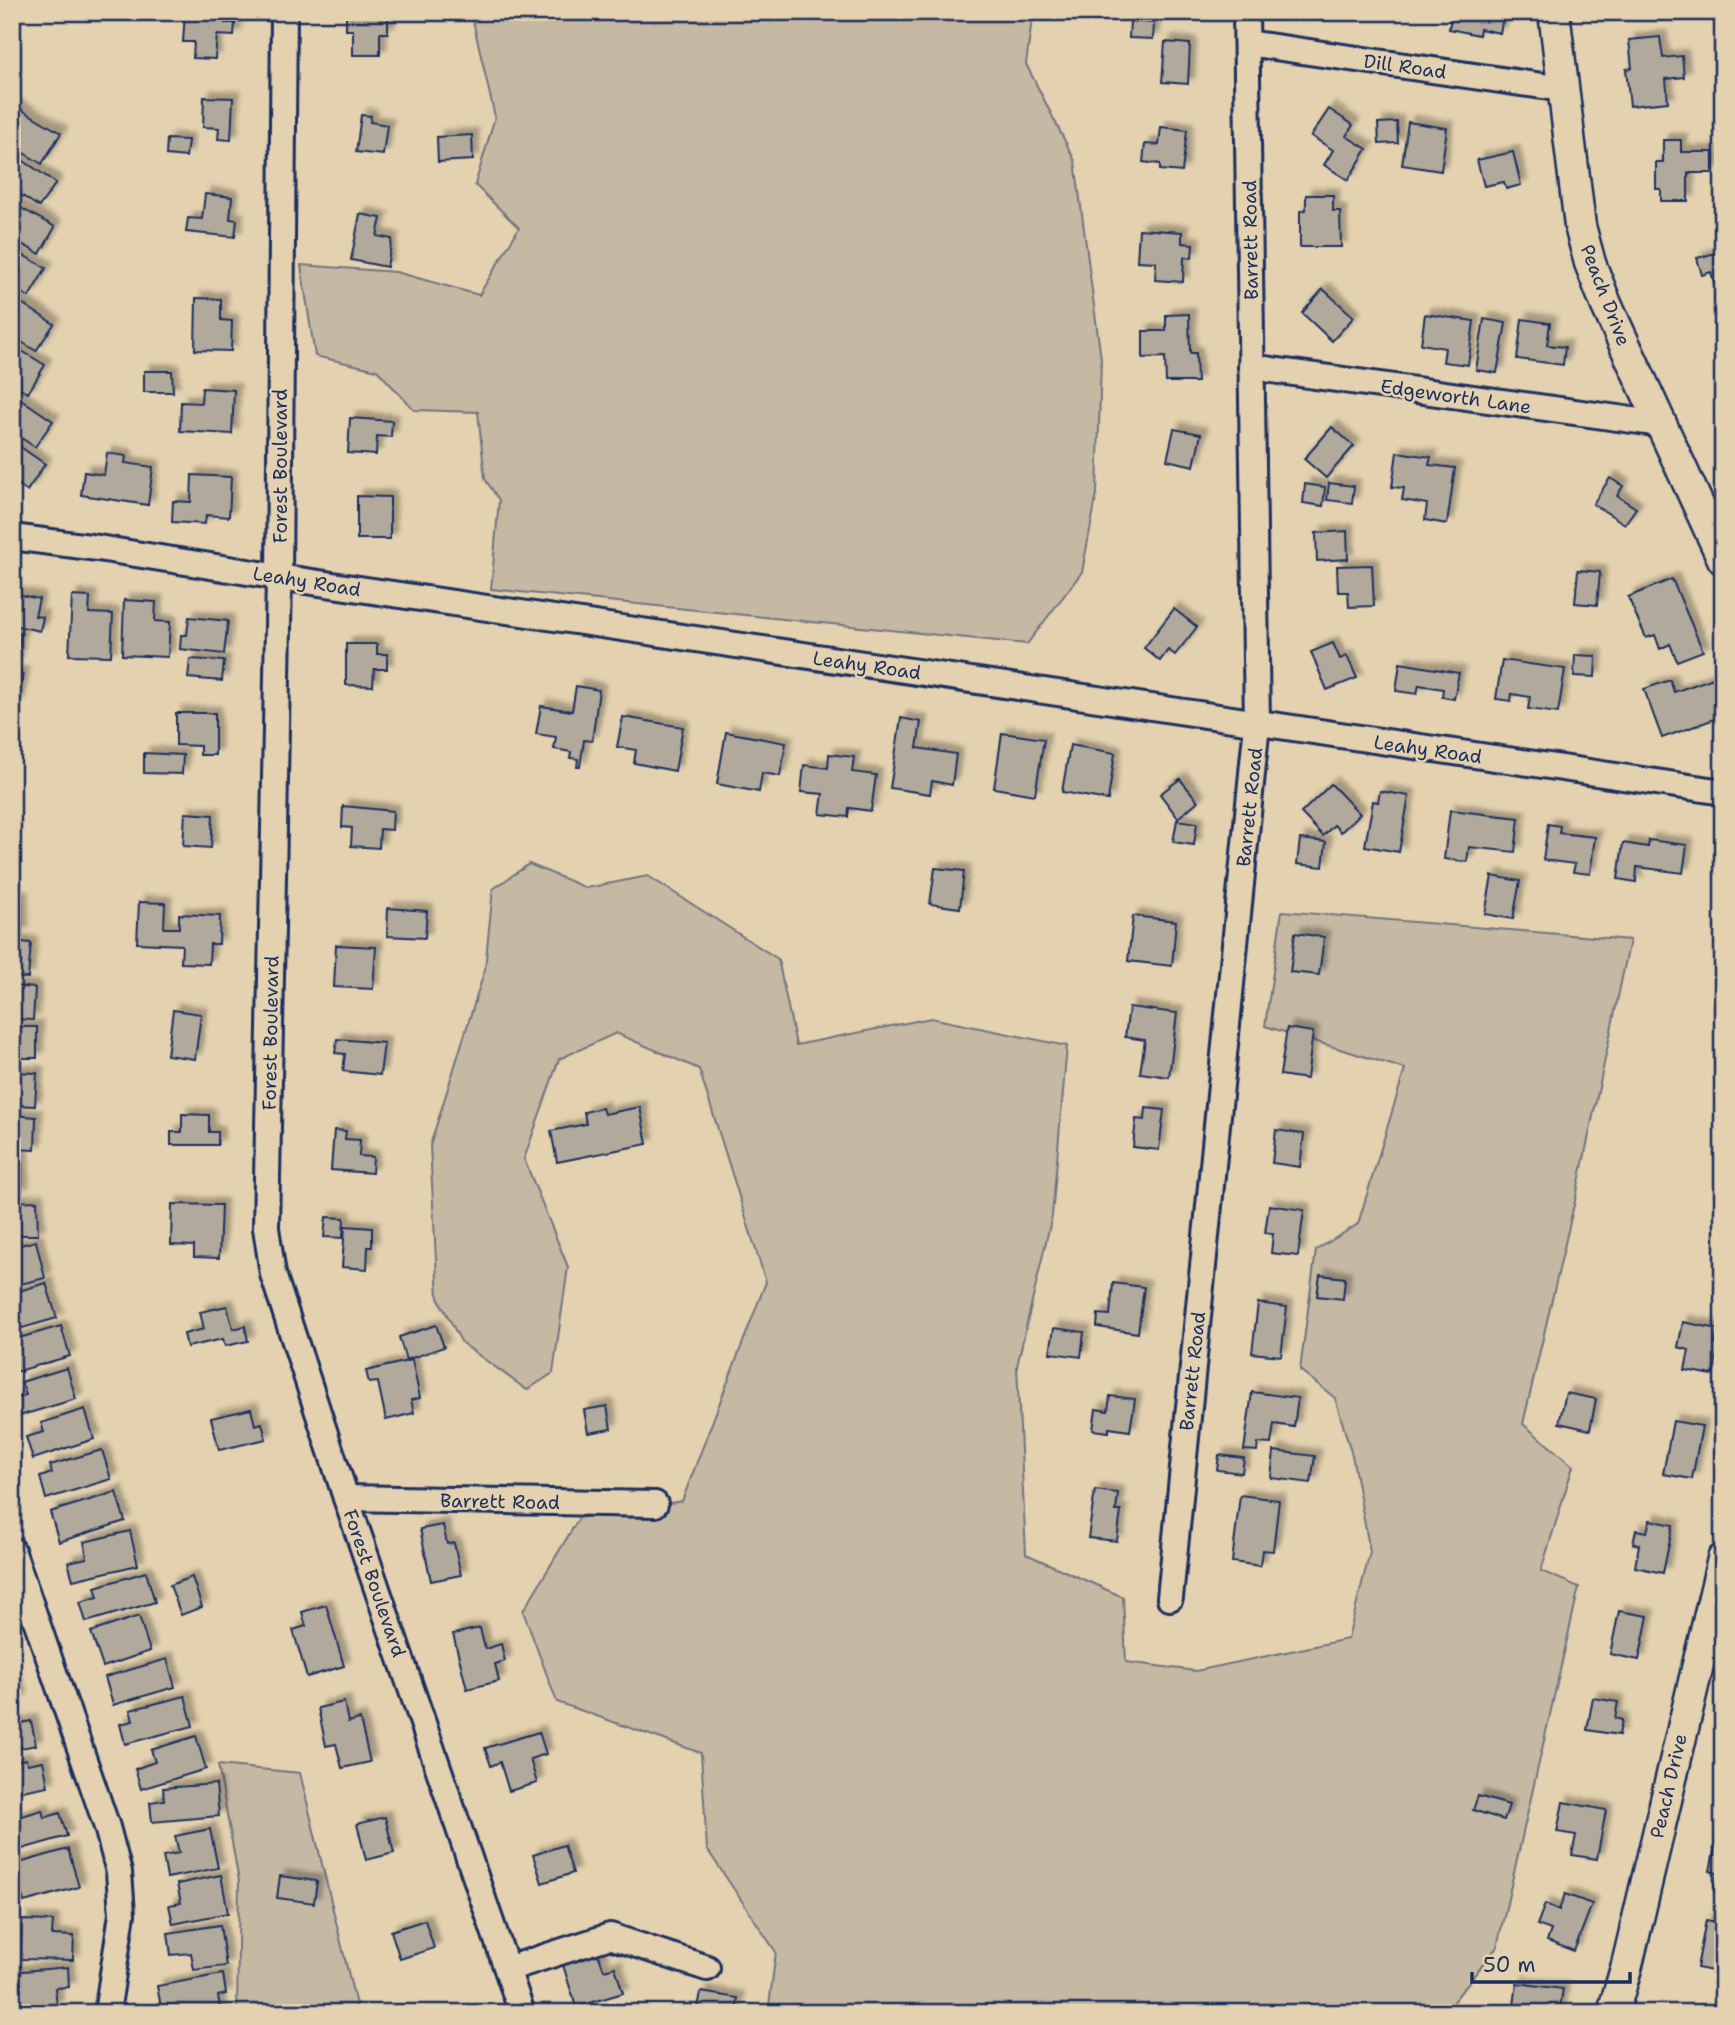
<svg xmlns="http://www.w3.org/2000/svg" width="1735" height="2025" viewBox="0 0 1735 2025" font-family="'Shantell Sans',sans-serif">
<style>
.green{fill:#c6b9a3;stroke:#707480;stroke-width:2}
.building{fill:#b1a99b;stroke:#1b2f5e;stroke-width:2;filter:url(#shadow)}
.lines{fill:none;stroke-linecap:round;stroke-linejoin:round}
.minor-casing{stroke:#1b2f5e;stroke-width:30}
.major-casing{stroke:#1b2f5e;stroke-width:35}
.minor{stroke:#e3d1af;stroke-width:24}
.major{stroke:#e3d1af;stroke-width:30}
.labels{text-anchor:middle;stroke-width:5;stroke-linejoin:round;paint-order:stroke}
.street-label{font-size:19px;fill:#1b2f5e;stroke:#e3d1af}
</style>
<defs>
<filter id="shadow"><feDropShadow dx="6" dy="-6" stdDeviation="2" flood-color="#0004"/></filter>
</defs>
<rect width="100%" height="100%" fill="#e3d1af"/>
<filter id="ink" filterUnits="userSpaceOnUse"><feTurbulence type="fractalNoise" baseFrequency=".0143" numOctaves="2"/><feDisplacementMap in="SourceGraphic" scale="14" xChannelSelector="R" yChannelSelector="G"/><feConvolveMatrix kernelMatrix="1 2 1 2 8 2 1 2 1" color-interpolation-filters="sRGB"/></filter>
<g filter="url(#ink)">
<g class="green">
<path d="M471,12H1033L1026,64L1075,161L1101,359L1097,493L1082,572L1027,644L491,589L499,500L485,479L478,412L414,410L377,370L315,356L301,265L396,272L479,295L519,228L475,185L495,117Z"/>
<path d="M529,864L586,888L648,876L778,959L796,1045L931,1018L1067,1046L1052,1216L1017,1366L1026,1554L1123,1597L1126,1662L1196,1671L1348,1639L1370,1552L1352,1455L1335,1398L1300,1370L1316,1250L1358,1224L1405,1069L1265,1026L1282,911L1630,940L1577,1192L1523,1424L1573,1466L1541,1571L1579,1587L1497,1947L1444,2013H768L776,1952L707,1849L701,1753L557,1702L523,1611L579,1518L682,1501L766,1282L699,1069L616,1033L559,1059L524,1159L568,1267L553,1373L527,1390L462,1343L438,1298L430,1146L485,969L493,889Z"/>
<path d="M218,1765L300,1773L358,2013H237L239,1881Z"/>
</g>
<g class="building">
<path d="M185,12H226L225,23H235L234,36L217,35L215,59L193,58L194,42H183Z"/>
<path d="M1452,12H1504L1500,33L1480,29L1479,35L1449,29Z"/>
<path d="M346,13H388V33H380V55H353V30H346Z"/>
<path d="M1130,21L1154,23L1153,39L1129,38Z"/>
<path d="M1660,37L1663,58L1682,56L1684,77L1666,79L1668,102L1630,106L1626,69L1632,68L1629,40Z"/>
<path d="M1165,42L1190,44L1188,84L1162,82Z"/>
<path d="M204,97L233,98L231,140L218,139L219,128L203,127Z"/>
<path d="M12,104L61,133L42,164L12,146V138L18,128L12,125Z"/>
<path d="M1329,109L1353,125L1346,136L1367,149L1348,180L1324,165L1333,150L1311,136Z"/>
<path d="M361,115L371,116L370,122L387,125L383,155L356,152Z"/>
<path d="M1397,122L1398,143L1379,144L1378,123Z"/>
<path d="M1408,122L1447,128L1441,171L1402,165Z"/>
<path d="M1161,127L1187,130L1182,172L1160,170V164L1143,162L1145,144L1159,145Z"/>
<path d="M472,135L473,160L438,162L437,137Z"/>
<path d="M167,139L188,140L186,157L166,155Z"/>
<path d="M1663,140H1681V152H1713V173H1688V201H1661V189H1656V162H1663Z"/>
<path d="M1513,152L1521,185L1506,189L1504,182L1484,186L1477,160Z"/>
<path d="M12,153L56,183L39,207L12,189Z"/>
<path d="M205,194L232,197L230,219L237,220L235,237L186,232L188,218L202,219Z"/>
<path d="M1306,195H1333V211H1340L1341,247H1300V211L1306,210Z"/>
<path d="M12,203L55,227L40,254L12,239Z"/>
<path d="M360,214L381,218L377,236L392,239L387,267L351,260Z"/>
<path d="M1139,229L1182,232V243L1193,244L1192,258L1184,257L1183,282L1155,280L1156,262L1137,261Z"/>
<path d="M12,249L46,268L29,297L12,287Z"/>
<path d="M1723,251V315L1711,272L1702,275L1697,258Z"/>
<path d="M1323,289L1354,317L1332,341L1302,313Z"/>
<path d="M12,297L54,324L36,351L12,336Z"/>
<path d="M196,298L221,299V320L232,321L231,351L195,350Z"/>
<path d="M1189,314L1190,353H1196L1197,382H1166L1165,357L1143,358V331H1166V315Z"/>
<path d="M1425,314L1474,321L1468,365L1443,362L1445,348L1421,344Z"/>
<path d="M1484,319L1506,323L1497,373L1476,370Z"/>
<path d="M1522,319L1550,323L1547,345L1565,347L1563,365L1517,359Z"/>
<path d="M12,345L45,365L28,393L12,383Z"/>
<path d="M144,371H172L173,392H144Z"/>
<path d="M202,388L234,390L232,434L180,431L181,402L201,403Z"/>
<path d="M12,393L53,421L35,447L12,432Z"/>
<path d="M350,418L392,421L391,437L377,436L376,455L348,453Z"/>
<path d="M1332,427L1354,446L1326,478L1304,459Z"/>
<path d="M1174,429L1201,434L1194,466L1167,460Z"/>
<path d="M12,441L45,464L27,491L12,480V472L15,468L12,466Z"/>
<path d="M1397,452L1431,457L1429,465L1455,468L1447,524L1425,520L1427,504L1402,500L1404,488L1392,487Z"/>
<path d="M107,453L126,456L125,463L153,467L148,505L81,495L84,472L104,475Z"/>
<path d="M192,475L231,477L229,517L206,515L205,524L172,522L173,501L191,502Z"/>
<path d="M1610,478L1623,486L1617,496L1636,508L1625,524L1593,504Z"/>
<path d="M1329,483L1354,486L1352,503L1327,500Z"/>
<path d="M1305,484L1325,487L1323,506L1303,503Z"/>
<path d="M357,496L390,497V539H357Z"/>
<path d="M1347,531L1348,559L1317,561L1316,533Z"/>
<path d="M1372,565L1374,606L1349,607L1348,592H1338L1337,566Z"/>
<path d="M1578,570L1600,572L1597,605L1575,603Z"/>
<path d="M1672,579L1703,651L1677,661L1670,644L1660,649L1655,635L1646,638L1628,597Z"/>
<path d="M12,593L39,599L35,616L43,617L40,631L12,625Z"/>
<path d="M72,596L90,597L89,613L113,614L111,656L69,655Z"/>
<path d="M124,600L156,602L155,621L170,622L168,657L122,655Z"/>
<path d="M1174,609L1197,627L1175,655L1168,650L1160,661L1144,648Z"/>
<path d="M189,617L228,621L224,654L180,649L181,635H187Z"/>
<path d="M12,632L21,634L16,664H12Z"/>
<path d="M1333,643L1340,659L1347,656L1357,678L1327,690L1311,652Z"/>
<path d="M346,644H377V654H387V669H374L373,686L346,685Z"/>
<path d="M1575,655L1596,656L1595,677L1574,676Z"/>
<path d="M190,659L224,661L222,681L188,678Z"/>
<path d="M1502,660L1565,669L1558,713L1528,709L1530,697L1512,694L1511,701L1496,699Z"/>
<path d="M1400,663L1459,673L1454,699L1442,697L1443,689L1419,685L1417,694L1396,691Z"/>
<path d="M12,672L23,674L18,704L12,703Z"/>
<path d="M1719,676L1723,686V716L1662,738L1644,689L1670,680L1674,692Z"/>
<path d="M576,686L599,690L592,741L584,740L580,767H577L578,759L570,758L571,752L554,749L556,737L536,734L541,706L572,711Z"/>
<path d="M176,713H215V755H200V746L176,745Z"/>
<path d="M623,717L683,727L675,771L634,763L636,750L617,747Z"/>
<path d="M901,718L921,722L917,748L956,754L952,785L932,781L930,794L890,788Z"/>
<path d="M726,732L786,743L780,776L762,773L759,792L717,784Z"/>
<path d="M1002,733L1044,739L1035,795L994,788Z"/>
<path d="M1070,745L1115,753L1108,800L1062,792Z"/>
<path d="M144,753L183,755L182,774L144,773Z"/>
<path d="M829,754L854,757L852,772L876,775L871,811L849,808L848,817L820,814L823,794L801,792L804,765L828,768Z"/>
<path d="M1180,779L1198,801L1178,818L1160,794Z"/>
<path d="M1331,784L1360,814L1341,832L1334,825L1323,836L1301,813Z"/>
<path d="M1380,791L1409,796L1399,852L1365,846L1373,801L1378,802Z"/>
<path d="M343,806L393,811L392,830L380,829L379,848L351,846L352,828L342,827Z"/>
<path d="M1450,810L1519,818L1515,852L1469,847L1467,862L1444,859Z"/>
<path d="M185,813L213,815L211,848L183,846Z"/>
<path d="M1177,820L1197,823L1194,845L1173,842Z"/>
<path d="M1548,824L1560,826L1559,833L1595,837L1590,874L1573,872L1575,864L1543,860Z"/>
<path d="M1300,839L1326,842L1323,867L1297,864Z"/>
<path d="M1649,840L1687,845L1683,873L1637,867L1636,882L1618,879L1623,843L1648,847Z"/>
<path d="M935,868L964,871L960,908L930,904Z"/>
<path d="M1492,876L1520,881L1513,919L1485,914Z"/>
<path d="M12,898H21L22,933H12Z"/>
<path d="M139,902L165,903L164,928H179V914L220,916L219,944H210L209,964L181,963L182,945L137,943Z"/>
<path d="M388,908L427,911L425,938L387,936Z"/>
<path d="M1133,916L1176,921L1172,966L1128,961Z"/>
<path d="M1295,933L1324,937L1319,975L1290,972Z"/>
<path d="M12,941L31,943L28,978L12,977Z"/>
<path d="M336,945L376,947L373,989L334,987Z"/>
<path d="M12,986L35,988L33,1020L12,1019Z"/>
<path d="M1129,1007L1177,1013L1169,1077L1140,1073L1145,1040L1125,1037Z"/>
<path d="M173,1010L201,1014L195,1059L167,1055Z"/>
<rect x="12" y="1027" width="25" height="31"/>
<path d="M1287,1028L1313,1032L1307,1079L1280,1075Z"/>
<path d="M337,1039L384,1043L380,1075L343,1071L345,1054L335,1053Z"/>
<path d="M12,1072L37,1073L35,1106L12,1105Z"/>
<path d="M640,1107L647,1144L557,1162L551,1131L586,1124L584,1112L602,1108L604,1114Z"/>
<path d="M1146,1108L1164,1110L1159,1150L1133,1147L1136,1119L1145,1120Z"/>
<path d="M182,1114L209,1115V1132H218V1145H171V1132H182Z"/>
<path d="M12,1115L36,1117L35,1150L12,1149Z"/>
<path d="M334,1130L346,1131L345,1139L360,1140L359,1156L373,1157L372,1173L331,1170Z"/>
<path d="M1276,1130L1304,1134L1300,1167L1272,1163Z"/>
<rect x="12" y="1156" width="10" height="37"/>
<path d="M37,1201L38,1235H12V1202Z"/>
<path d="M172,1204L221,1205L219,1258L194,1257V1246L171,1245Z"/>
<path d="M1269,1205L1304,1210L1298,1256L1271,1253L1273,1234L1265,1233Z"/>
<path d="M326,1217L344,1218L343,1238L324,1237Z"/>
<path d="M345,1226L372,1228V1247H368L367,1269L342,1267Z"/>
<path d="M36,1241L45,1278L12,1286V1247Z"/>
<path d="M1723,1248V1283L1716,1282Z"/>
<path d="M1320,1275L1345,1278L1343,1299L1317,1296Z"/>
<path d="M46,1283L57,1318L12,1331V1293Z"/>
<path d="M1113,1283L1144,1287L1138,1333L1097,1327L1098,1314L1110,1315Z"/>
<path d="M1258,1303L1287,1307L1281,1356L1252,1353Z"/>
<path d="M227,1306L233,1329L245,1326L248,1341L225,1346L223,1339L187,1347L184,1334L204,1329L200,1312Z"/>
<path d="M1683,1322L1718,1329L1715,1344L1719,1345L1713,1375L1685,1370L1689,1350L1678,1347Z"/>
<path d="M436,1325L444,1347L406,1360L399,1337Z"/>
<path d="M61,1326L70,1356L12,1373V1340Z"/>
<path d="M1054,1328L1084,1332L1081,1357L1050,1353Z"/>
<path d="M412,1360L420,1398L411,1400L414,1413L386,1420L378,1382L369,1383L366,1371Z"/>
<path d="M67,1368L76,1399L19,1416L14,1399L26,1395L21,1382Z"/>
<path d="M1252,1392L1298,1398L1294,1427L1274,1424L1271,1444L1258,1443L1257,1451L1244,1450Z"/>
<path d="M1566,1393L1596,1399L1590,1430L1559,1423Z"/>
<path d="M1110,1396L1135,1399L1130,1431L1109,1428V1432L1093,1430L1096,1409L1108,1411Z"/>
<path d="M607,1406L611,1429L588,1433L584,1410Z"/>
<path d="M85,1409L94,1439L33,1459L26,1437L44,1432L41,1423Z"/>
<path d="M251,1409L255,1425L262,1423L266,1439L219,1450L211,1418Z"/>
<path d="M1673,1421L1702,1426L1692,1479L1663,1474Z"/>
<path d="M102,1450L111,1479L46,1499L40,1477L52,1473L50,1465Z"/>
<path d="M1274,1451L1315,1456L1311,1483L1271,1478Z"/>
<path d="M1219,1455L1244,1458L1242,1473L1217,1470Z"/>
<path d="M1095,1490L1118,1493L1116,1511H1121L1117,1541L1088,1538Z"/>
<path d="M116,1492L125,1521L59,1542L50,1512Z"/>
<path d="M1240,1495L1279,1500L1273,1551L1262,1550L1260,1566L1232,1562Z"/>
<path d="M1650,1520L1673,1525L1663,1573L1635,1567L1639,1545L1633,1544L1636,1530L1647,1532Z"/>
<path d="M443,1525L447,1544L454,1543L461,1575L431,1581L420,1529Z"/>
<path d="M130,1531L138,1565L73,1580L68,1562L87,1558L84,1542Z"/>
<path d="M146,1572L155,1602L86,1622L80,1602L98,1597L95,1587Z"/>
<path d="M192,1577L202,1607L181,1615L170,1585Z"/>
<path d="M326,1605L344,1666L307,1677L293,1630L306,1626L302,1612Z"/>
<path d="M1619,1611L1648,1616L1639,1660L1610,1654Z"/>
<path d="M139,1616L150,1651L103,1667L91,1632Z"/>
<path d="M480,1628L485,1649L501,1644L505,1661L495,1664L499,1681L467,1689L453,1634Z"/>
<path d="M167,1659L175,1687L113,1705L105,1677Z"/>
<path d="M12,1675L21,1699L12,1701Z"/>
<path d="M185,1696L193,1726L125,1744L120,1724L133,1721L130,1710Z"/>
<path d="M1593,1698L1618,1702L1615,1718L1622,1720L1619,1735L1587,1730Z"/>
<path d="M344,1702L348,1722L360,1719L370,1762L342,1768L336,1744L326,1746L318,1708Z"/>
<path d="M31,1721L36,1745L12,1750V1725Z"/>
<path d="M539,1732L546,1754L530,1759L537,1783L509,1791L500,1762L491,1766L485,1748Z"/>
<path d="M196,1736L206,1769L141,1789L135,1769L155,1762L151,1750Z"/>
<path d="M26,1759L27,1764L43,1761L48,1786L12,1793V1762Z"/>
<path d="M216,1784L219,1816L152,1822L150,1802L164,1800L163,1788Z"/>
<path d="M1478,1796L1509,1805L1504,1820L1473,1810Z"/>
<path d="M1563,1802L1606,1810L1597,1859L1572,1855L1576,1835L1557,1832Z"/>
<path d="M42,1810L44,1818L60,1813L67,1836L12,1852V1819Z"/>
<path d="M385,1817L394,1853L366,1860L357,1824Z"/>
<path d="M1721,1818H1723V1893L1714,1891L1717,1873L1710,1871Z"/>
<path d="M210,1829L218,1868L167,1878L163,1856L179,1853L175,1836Z"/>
<path d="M564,1845L573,1873L542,1883L533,1855Z"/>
<path d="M68,1849L79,1887L24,1902L20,1889L12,1891V1865Z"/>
<path d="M221,1875L228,1913L173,1924L169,1905L181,1903L177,1884Z"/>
<path d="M280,1876L317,1881L314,1903L277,1898Z"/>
<path d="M1565,1894L1592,1904L1574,1951L1547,1941L1551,1930L1537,1925L1545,1904L1559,1910Z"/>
<path d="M22,1920L53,1921L52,1935L74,1936L73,1960L21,1959Z"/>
<path d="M425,1920L434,1948L400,1959L391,1931Z"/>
<path d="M1706,1920L1723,1923L1722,1973L1697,1968Z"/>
<path d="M220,1925L226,1966L194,1970L191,1953L171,1955L168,1933Z"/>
<path d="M598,1954L604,1970L615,1967L623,1993L576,2007L563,1965Z"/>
<path d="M68,1967L69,1987L55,1988L57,2006L12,2010V1972Z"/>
<path d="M223,1974L226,1994L218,1996L221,2013H173L172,2005L161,2007L157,1986Z"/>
<path d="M1517,1983L1563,1989L1559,2013H1513Z"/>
<path d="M701,1992L738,1998L736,2013H697Z"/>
</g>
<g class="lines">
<defs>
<g id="minor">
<path d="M284,12L279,577L266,1228L273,1274L346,1498L522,2013"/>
<path d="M1247,43L1563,89"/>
<path d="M1251,367L1661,424"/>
<path d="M12,537L98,548L279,577L1723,792"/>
<path d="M346,1498L655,1504"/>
<path d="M12,1550L107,1827L119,1872L122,1914L107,2013"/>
<path d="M1170,1598L1257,723L1246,12"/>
<path d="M507,1969L610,1936L707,1968"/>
</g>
<g id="major">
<path d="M1554,12L1580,226L1590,263L1606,304L1723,559"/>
<path d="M1613,2013L1627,1965L1723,1559"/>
</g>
</defs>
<use href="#minor" class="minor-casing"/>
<use href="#major" class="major-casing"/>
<use href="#minor" class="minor"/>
<use href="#major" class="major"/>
</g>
</g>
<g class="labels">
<g class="street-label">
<text transform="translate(1405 66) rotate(8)" y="7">Dill Road</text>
<text transform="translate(1250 240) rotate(-91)" y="7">Barrett Road</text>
<text transform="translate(1606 295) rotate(69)" y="7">Peach Drive</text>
<text transform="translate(1456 396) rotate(8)" y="7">Edgeworth Lane</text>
<text transform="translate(280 466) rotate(-90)" y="7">Forest Boulevard</text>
<text transform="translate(307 581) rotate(9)" y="7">Leahy Road</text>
<text transform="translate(867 665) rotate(8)" y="7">Leahy Road</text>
<text transform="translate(1428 749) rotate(8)" y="7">Leahy Road</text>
<text transform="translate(1249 807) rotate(-84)" y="7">Barrett Road</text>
<text transform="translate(270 1033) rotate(-89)" y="7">Forest Boulevard</text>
<text transform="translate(1192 1371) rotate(-84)" y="7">Barrett Road</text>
<text transform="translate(500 1501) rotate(1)" y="7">Barrett Road</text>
<text transform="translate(375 1583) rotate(71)" y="7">Forest Boulevard</text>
<text transform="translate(1668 1786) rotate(-77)" y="7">Peach Drive</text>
</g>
</g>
<rect width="1735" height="2025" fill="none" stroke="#e3d1af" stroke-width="42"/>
<rect x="21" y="21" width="1693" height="1983" fill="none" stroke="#1b2f5e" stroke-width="2.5" filter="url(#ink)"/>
<path d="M1472 1972v10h158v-10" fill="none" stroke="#1b2f5e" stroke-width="3.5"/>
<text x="1483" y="1972" font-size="21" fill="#1b2f5e" stroke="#e3d1af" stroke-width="5" paint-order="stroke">50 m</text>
</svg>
